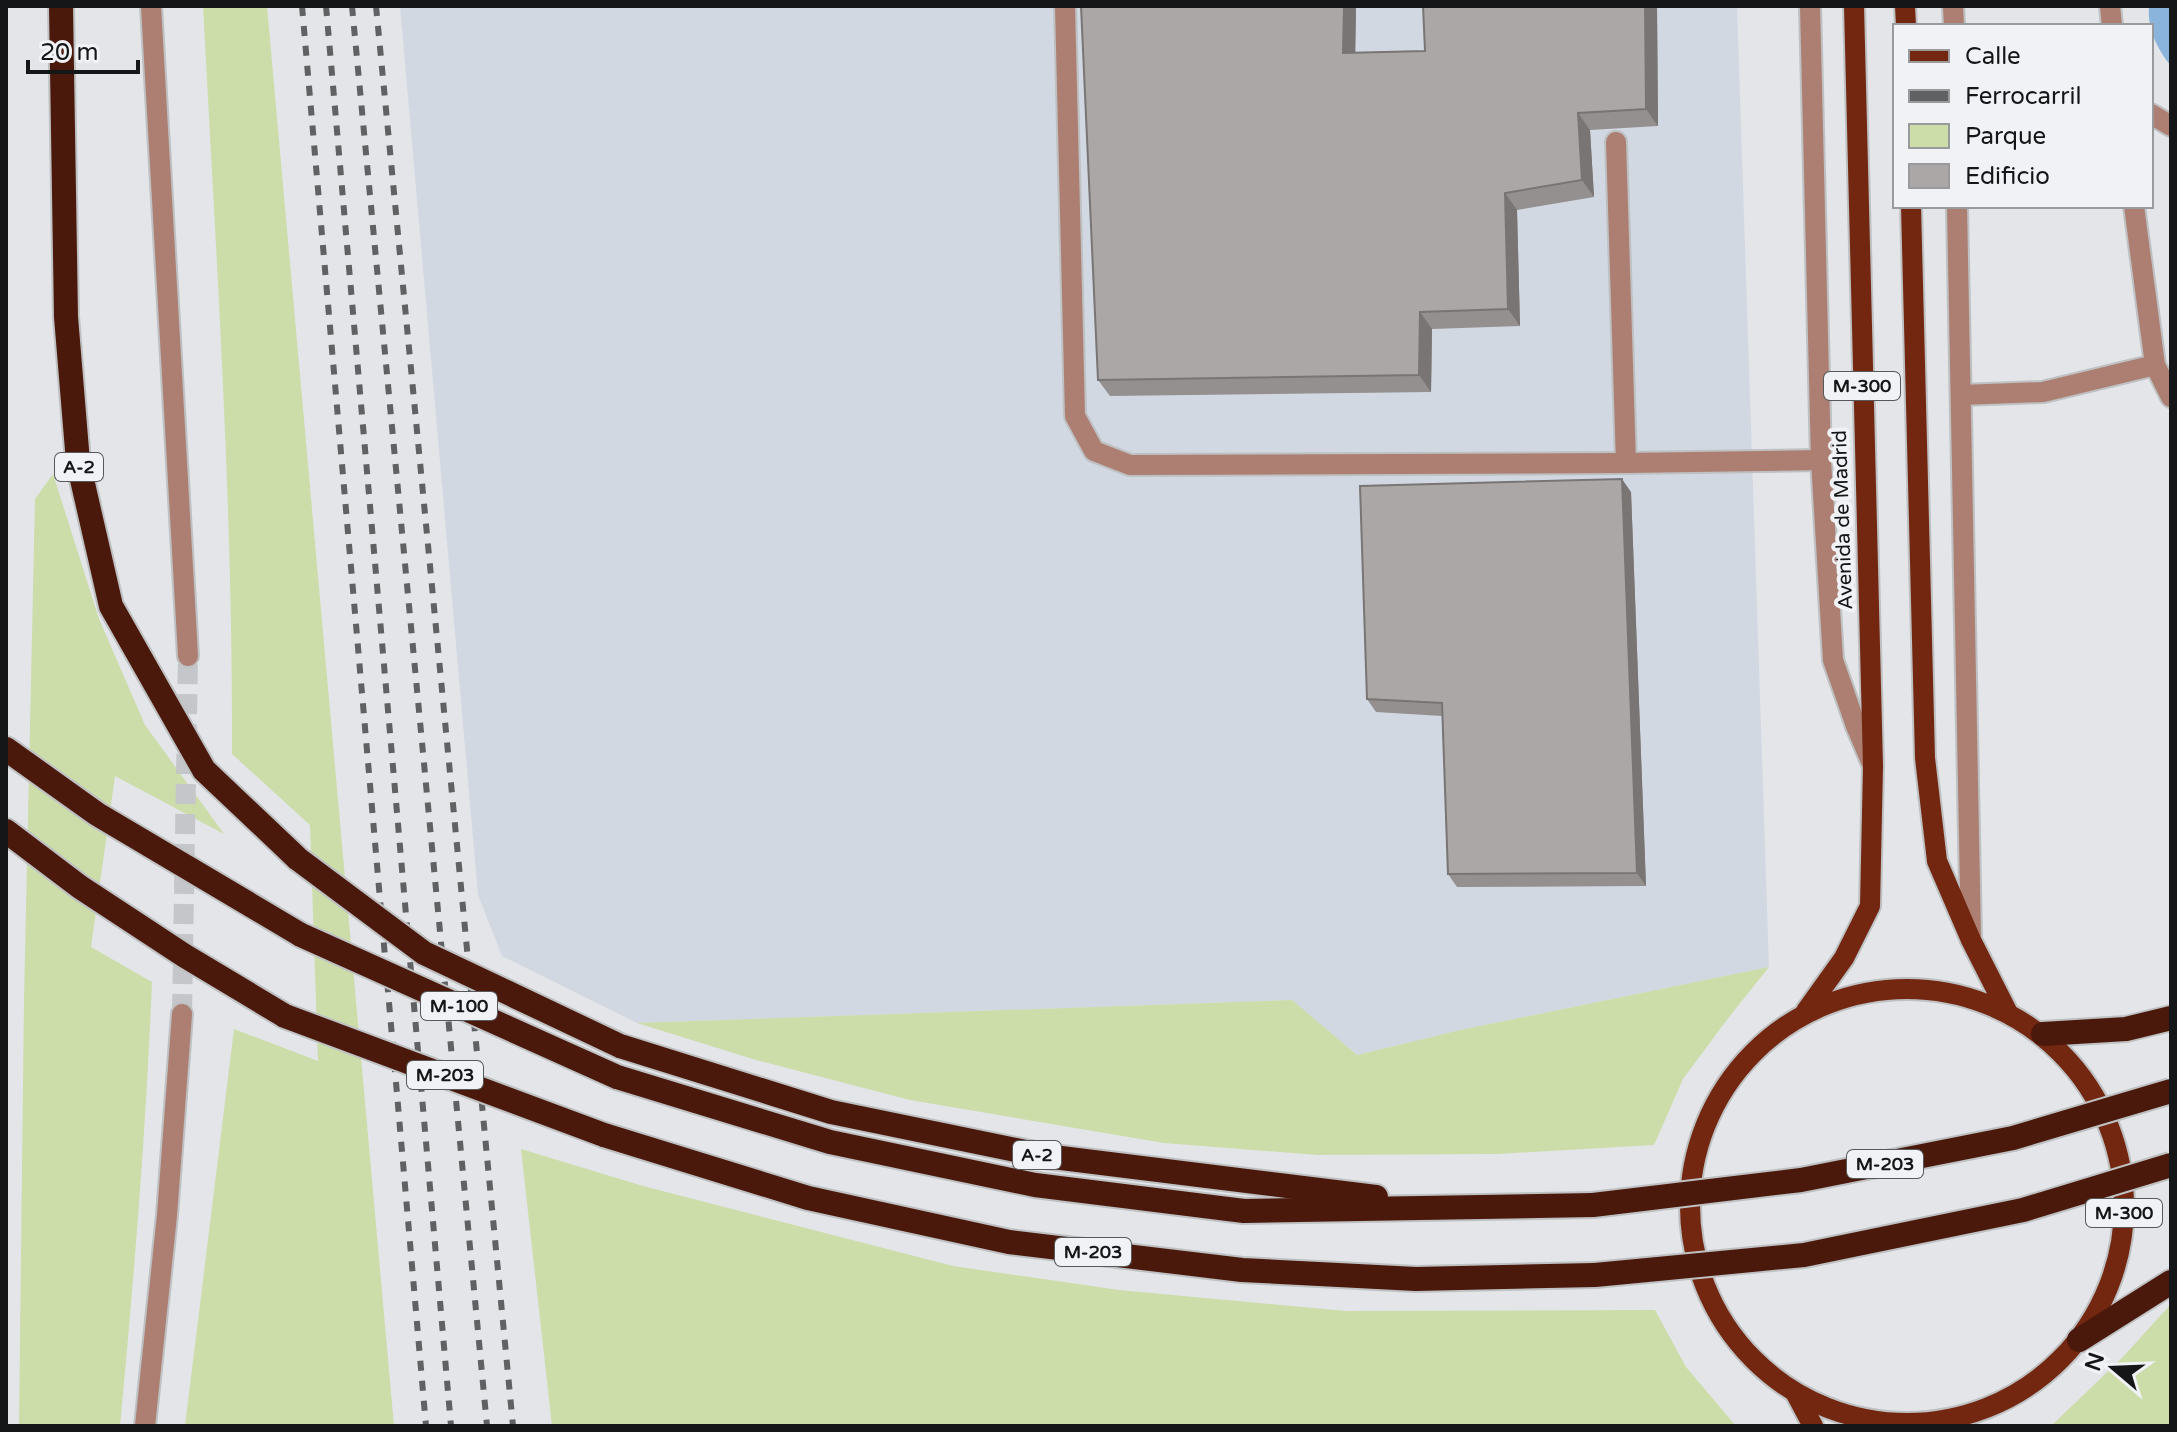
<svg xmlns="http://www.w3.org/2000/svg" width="2177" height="1432" viewBox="0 0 2177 1432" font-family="'Varela Round',sans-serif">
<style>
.built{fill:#d2d8e2}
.green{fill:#ccdda9}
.water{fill:#8ab4db}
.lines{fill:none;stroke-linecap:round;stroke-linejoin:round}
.tertiary-tunnel{stroke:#c4c6c9;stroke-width:20;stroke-dasharray:20 10;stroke-linecap:butt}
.service-casing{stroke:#bec0c2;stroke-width:24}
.tertiary-casing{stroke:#bec0c2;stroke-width:24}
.primary-casing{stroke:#bec0c2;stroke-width:24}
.motorway-casing{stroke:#bec0c2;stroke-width:28}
.service{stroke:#ac7f72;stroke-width:20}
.tertiary{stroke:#ac7f72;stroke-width:20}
.primary{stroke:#732710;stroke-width:20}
.motorway{stroke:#4b190b;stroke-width:24}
.rail{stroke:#606163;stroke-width:6;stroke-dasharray:10 10;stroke-linecap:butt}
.motorway-bridge-casing{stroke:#bec0c2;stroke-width:28;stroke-linecap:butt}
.motorway-bridge{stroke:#4b190b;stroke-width:24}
.wall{fill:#93908f}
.shaded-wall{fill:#787574}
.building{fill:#aba7a6;stroke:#787574;stroke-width:2}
.labels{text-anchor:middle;stroke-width:8;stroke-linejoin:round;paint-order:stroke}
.shield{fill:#f0f2f5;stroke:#57585a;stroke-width:2}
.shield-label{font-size:18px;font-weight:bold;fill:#151617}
.street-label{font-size:20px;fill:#151617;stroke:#f0f2f5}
</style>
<rect width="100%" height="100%" fill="#e3e5e8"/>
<path class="built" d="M400,6H1737L1769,967L1465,1029L1357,1055L1291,1000L637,1023L502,956L478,895Z"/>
<g class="green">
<path d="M203,6H267L394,1426H185L234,1029L318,1061L310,825L232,754C233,504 216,255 203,6Z"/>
<path d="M53,474L99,619L145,725L224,834L115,776L91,947L152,982C146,1130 134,1278 120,1426H19L24,1000L35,499Z"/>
<path d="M1769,967L1729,1017L1683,1079L1654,1145L1497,1154L1318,1155L1164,1143L910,1100L756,1060L637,1023L1292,1000L1357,1055L1465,1029Z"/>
<path d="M521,1149L643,1186L953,1266L1119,1290L1346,1311L1655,1310L1686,1367L1736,1426H552Z"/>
<path d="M2171,1304V1426H2051L2123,1357Z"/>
</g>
<path class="water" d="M2149,6H2171V66C2157,49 2147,28 2149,6Z"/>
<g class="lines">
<path class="tertiary-tunnel" d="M182,1014L188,656"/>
<defs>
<g id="service">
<path d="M1065,6L1075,416L1094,451L1130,465L1626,463L1821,460"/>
<path d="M1810,6L1821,460L1833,660L1856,726L1873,766"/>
<path d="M1953,6L1954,26"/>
<path d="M2110,6L2112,26"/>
<path d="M2151,114L2171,126"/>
<path d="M1616,142L1626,463"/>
<path d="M1957,206L1971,940"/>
<path d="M2134,206L2155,365L2171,397"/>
<path d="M1961,395L2043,392L2155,365"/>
</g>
<g id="tertiary">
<path d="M151,6L188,656"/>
<path d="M145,1426L167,1215L182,1014"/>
</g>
<g id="primary">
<path d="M1905,6L1906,26"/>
<path d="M1911,206L1925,758L1937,861L1971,940L2007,1011"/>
<circle cx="1907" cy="1206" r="217"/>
<path d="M1806,1011L1844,958L1870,906L1873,766L1854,6"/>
<path d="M1796,1394L1813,1426"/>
</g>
<g id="motorway">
<path d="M61,6L66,317L78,462L111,606L204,770L298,859"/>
<path d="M6,749L97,814L301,935"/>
<path d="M6,831L80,887L185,956L285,1016"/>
<path d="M2043,1034L2126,1029L2171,1018"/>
<path d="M620,1046L831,1112L1045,1156L1376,1197"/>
<path d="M617,1077L830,1142L1035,1185L1244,1211L1593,1205"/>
<path d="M604,1135L808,1198L1009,1242L1242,1270L1416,1279L1595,1275"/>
<path d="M2079,1340L2171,1282"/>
</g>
</defs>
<use href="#service" class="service-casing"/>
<use href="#tertiary" class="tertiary-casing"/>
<use href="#primary" class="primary-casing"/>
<use href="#motorway" class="motorway-casing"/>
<use href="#service" class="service"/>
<use href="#tertiary" class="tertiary"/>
<use href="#primary" class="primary"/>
<use href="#motorway" class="motorway"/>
<g class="rail">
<path d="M302,6L426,1426"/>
<path d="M326,6L451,1426"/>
<path d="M352,6L487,1426"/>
<path d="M376,6L513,1426"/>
</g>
<defs>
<g id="motorway-bridge">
<path d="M298,859L424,953L620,1046"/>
<path d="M301,935L617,1077"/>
<path d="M285,1016L604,1135"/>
<path d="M1593,1205L1801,1180L2013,1138L2171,1091"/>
<path d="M1595,1275L1804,1255L2023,1210L2171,1165"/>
</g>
</defs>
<use href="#motorway-bridge" class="motorway-bridge-casing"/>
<use href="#motorway-bridge" class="motorway-bridge"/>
</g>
<g class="wall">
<path d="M1356,6L1355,53L1425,51L1423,6H1657L1658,126L1590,130L1594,197L1517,210L1520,326L1432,329L1431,392L1110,396L1098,380Z"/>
<path d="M1631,492L1646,886L1457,887L1448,874L1442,716L1376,712L1367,699Z"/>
</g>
<g class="shaded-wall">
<path d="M1344,6H1356L1355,70L1343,53Z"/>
<path d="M1645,6H1657L1658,126L1646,109Z"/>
<path d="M1578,113L1590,130L1594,197L1582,180Z"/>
<path d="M1505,193L1517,210L1520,326L1508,309Z"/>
<path d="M1420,312L1432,329L1431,392L1419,375Z"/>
<path d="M1622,479L1631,492L1646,886L1637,873Z"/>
</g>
<g class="building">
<path d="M1081,6H1344L1343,53L1425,51L1423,6H1645L1646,109L1578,113L1582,180L1505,193L1508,309L1420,312L1419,375L1098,380Z"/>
<path d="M1622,479L1637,873L1448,874L1442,703L1367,699L1360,486Z"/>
</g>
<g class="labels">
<g class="shield">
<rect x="1824" y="372" width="76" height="28" rx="6"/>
<rect x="55" y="453" width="48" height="28" rx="6"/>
<rect x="421" y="992" width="76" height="28" rx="6"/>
<rect x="407" y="1061" width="76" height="28" rx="6"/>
<rect x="1013" y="1141" width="48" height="28" rx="6"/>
<rect x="1847" y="1150" width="76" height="28" rx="6"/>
<rect x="2086" y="1199" width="76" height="28" rx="6"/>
<rect x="1055" y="1238" width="76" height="28" rx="6"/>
</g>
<g class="shield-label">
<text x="1862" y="392">M-300</text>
<text x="79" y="473">A-2</text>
<text x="459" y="1012">M-100</text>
<text x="445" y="1081">M-203</text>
<text x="1037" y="1161">A-2</text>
<text x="1885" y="1170">M-203</text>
<text x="2124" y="1219">M-300</text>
<text x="1093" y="1258">M-203</text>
</g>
<g class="street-label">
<text transform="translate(1842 520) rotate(-92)" y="7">Avenida de Madrid</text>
</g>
</g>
<rect width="2177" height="1432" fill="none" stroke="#151617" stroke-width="16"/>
<rect x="1893" y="24" width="260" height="184" fill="#f0f2f5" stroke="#989a9c" stroke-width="2"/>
<rect x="1909" y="50" width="40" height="12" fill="#732710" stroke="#989a9c" stroke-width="2"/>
<text x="1965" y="64" font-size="24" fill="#151617">Calle</text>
<rect x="1909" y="90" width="40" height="12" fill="#606163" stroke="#989a9c" stroke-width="2"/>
<text x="1965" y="104" font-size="24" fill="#151617">Ferrocarril</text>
<rect x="1909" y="124" width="40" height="24" fill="#ccdda9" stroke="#989a9c" stroke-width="2"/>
<text x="1965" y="144" font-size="24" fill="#151617">Parque</text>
<rect x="1909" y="164" width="40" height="24" fill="#aba7a6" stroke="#989a9c" stroke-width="2"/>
<text x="1965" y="184" font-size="24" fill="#151617">Edificio</text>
<g transform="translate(2113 1368) rotate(289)" stroke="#f0f2f5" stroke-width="6" paint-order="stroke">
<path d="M0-6L14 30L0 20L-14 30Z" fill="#151617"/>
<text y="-12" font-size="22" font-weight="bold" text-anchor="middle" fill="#151617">N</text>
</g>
<path d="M28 60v12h110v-12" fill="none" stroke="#151617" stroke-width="4"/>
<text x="40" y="60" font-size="24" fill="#151617" stroke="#f0f2f5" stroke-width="6" paint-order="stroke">20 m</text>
</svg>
